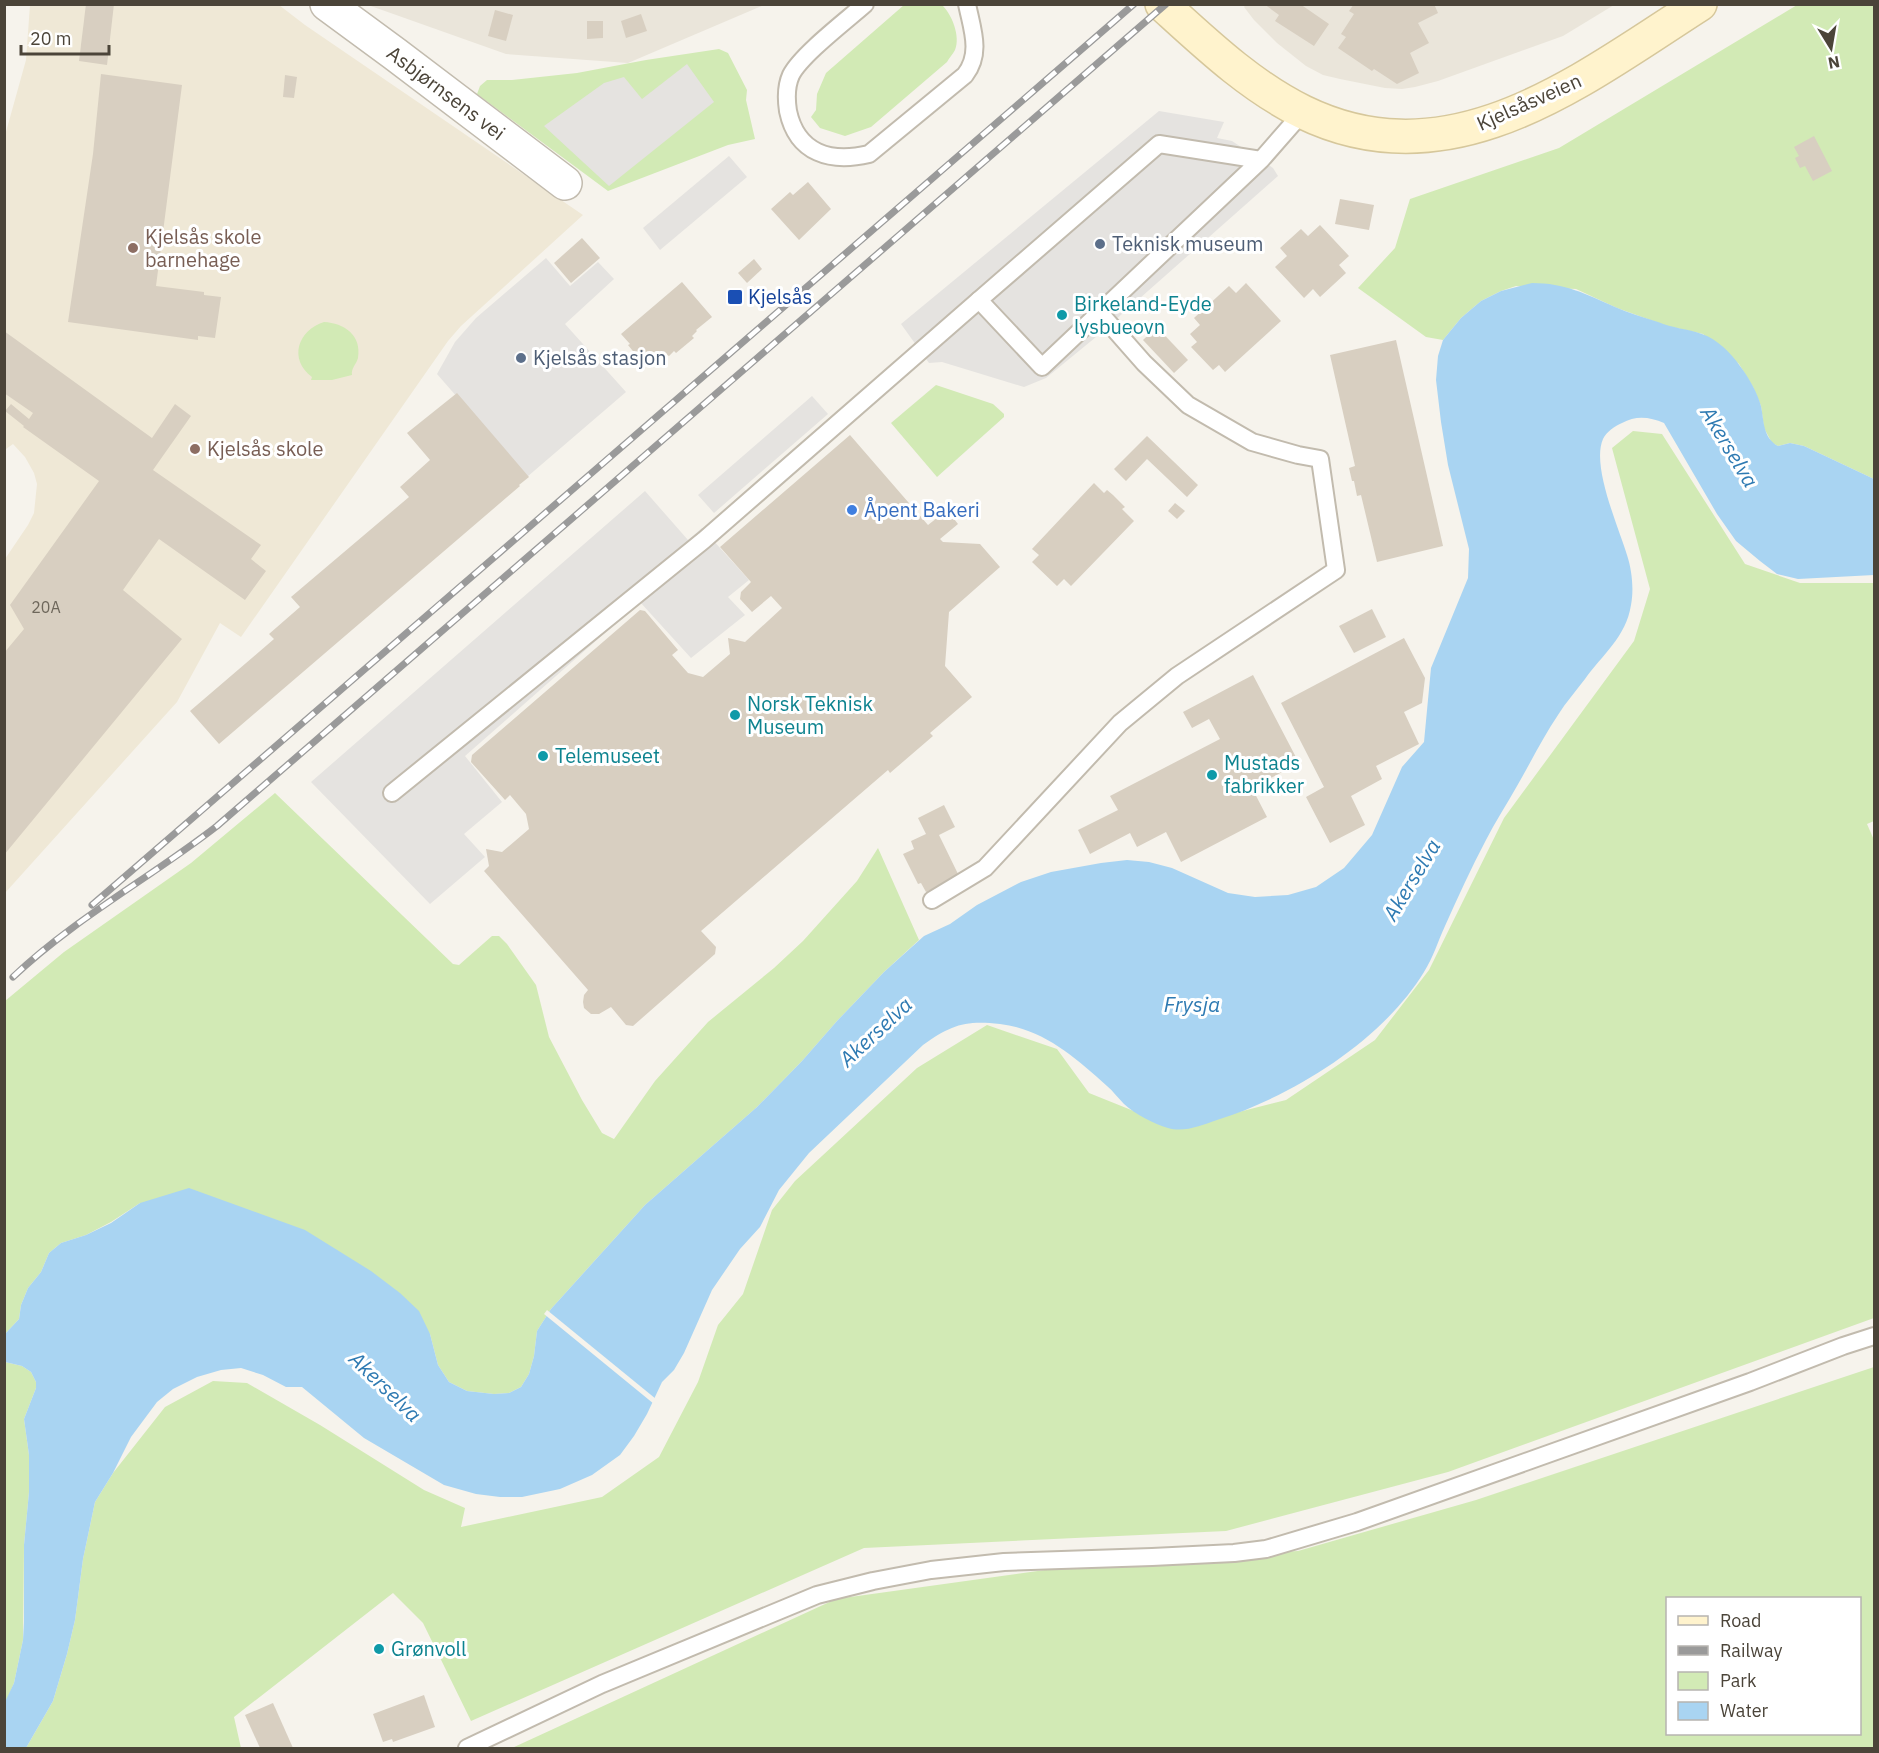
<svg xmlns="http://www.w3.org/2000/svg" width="1879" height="1753" viewBox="0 0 1879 1753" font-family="'IBM Plex Sans',sans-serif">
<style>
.residential{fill:#eae5da}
.education{fill:#efe8d6}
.green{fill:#d2eab5;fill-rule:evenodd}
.parking{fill:#e5e3e0}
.water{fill:#a9d4f2}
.pier{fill:#f6f3ec}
.building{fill:#d8cfc1}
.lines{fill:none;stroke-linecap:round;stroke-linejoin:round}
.lane-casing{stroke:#c2bbae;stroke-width:20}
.street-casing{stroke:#c2bbae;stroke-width:36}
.secondary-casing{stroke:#d6c79b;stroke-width:36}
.lane{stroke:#fff;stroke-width:16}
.street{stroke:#fff;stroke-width:33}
.secondary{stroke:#fff3cd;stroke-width:33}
.rail-casing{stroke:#9a9a9a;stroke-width:7}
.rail{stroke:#fff;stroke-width:4.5;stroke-dasharray:14;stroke-linecap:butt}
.service-dot{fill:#5c6f8a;stroke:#fff;stroke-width:2}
.education-dot{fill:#8d6e63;stroke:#fff;stroke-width:2}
.transit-dot{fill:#1a4fb4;stroke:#fff;stroke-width:2}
.culture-dot{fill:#0f9aa8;stroke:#fff;stroke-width:2}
.shop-dot{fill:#3f7fe0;stroke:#fff;stroke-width:2}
.labels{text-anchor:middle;stroke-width:6;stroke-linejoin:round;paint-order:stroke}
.number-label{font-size:16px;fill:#6e675b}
.street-label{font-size:20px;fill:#4b4439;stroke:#fff}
.education-label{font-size:20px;fill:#785e54;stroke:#fff;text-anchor:start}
.service-label{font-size:20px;fill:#4e5e75;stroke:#fff;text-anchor:start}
.transit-label{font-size:20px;fill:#164399;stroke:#fff;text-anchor:start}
.culture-label{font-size:20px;fill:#0d838f;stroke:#fff;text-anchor:start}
.shop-label{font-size:20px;fill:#366cbe;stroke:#fff;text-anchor:start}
.water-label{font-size:21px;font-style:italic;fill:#2e7ab2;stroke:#fff}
</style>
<rect width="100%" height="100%" fill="#f6f3ec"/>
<g class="residential">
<path d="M1246,4L1614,5L1563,36L1438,81L1415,87L1402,89L1385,88L1340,79L1323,75L1306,66L1277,43L1254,20L1244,7Z"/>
<path d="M368,5H764L628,63L506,54Z"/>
</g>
<path class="education" d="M30,5H279L305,25L583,215L461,326L448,341L241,637L220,623L177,702L5,893V559L28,525L34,513L37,484L34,473L25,457L13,444L6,449L5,448L4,139L26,60Z"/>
<g class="green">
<path d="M942,5C951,13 961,36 955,50C953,54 949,58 947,62L871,127L845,136L820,128L811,117L816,110L817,94L826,73L904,5Z"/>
<path d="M1797,5H1874V479L1804,446L1790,443L1778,446L1772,443L1764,428L1761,406L1753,387L1739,364L1703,334L1667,326L1617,308L1576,289L1516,286L1501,291L1481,301L1461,318L1443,340L1426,337L1358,288L1395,248L1410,199L1559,148Z"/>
<path d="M719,49L728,53L747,90L746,100L755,139L728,145L608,191L477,94L480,86L487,80H512L577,73L646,60Z"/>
<path d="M324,322C344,323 362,335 358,358C356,365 351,368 352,375L332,380H311L312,377C288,359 298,330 324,322Z"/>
<path d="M936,385L993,404L1004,414V417L937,477L891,423Z"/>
<path d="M1633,431L1662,434L1745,564L1800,583H1874V821L1867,824L1874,840V1318L1448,1472L1226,1531L864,1548L471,1721L423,1623L393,1593L234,1717L241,1748H26L53,1701L67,1654L75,1620L83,1559L95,1502L113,1473L165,1407L213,1381L247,1383L320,1425L424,1490L465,1508L461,1527L602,1497L659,1457L698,1382L718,1325L743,1294L772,1210L795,1181L917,1068L987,1025L1057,1049L1089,1093L1176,1128L1286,1100L1375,1040L1429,970L1504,818L1634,641L1650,589L1612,448Z"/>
<path d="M275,793L453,964L459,965L492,936H499L507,944L536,985L549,1037L582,1100L602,1133L614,1139L655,1081L708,1022L774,968L803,941L857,881L878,848L919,940L884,972L837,1021L802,1061L757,1107L645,1205L551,1309L537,1331L534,1356L529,1374L521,1387L509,1393L494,1394L467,1391L449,1382L438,1365L430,1334L140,1203L111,1222L86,1235L61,1243L49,1253L41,1272L28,1288L21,1305L19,1319L5,1334V1001L64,952L191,863Z"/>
<path d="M5,1362L22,1366L31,1372L36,1382V1388L24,1419L29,1455V1492L24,1545L23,1640L14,1683L5,1704Z"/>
<path d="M1874,1367V1748H512L836,1599L1117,1560L1298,1551L1476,1500ZM1668,1598H1860V1734H1668Z"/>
</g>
<g class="parking">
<path d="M687,64L714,102L609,186L544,126L604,83L624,77L642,99Z"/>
<path d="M1159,111L1224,122L1217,138L1232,141L1273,168L1278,176L1096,337L1046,378L1024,387L942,362L929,363L901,324Z"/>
<path d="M729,156L747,177L660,250L643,228Z"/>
<path d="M546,258L570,286L598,262L614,279L565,324L626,392L527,477L437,374L455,342L476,318Z"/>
<path d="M812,396L828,414L714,513L698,495Z"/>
<path d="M645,491L688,540L702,528L749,580L728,597L745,615L691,658L640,602L465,756L502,802L464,834L485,857L430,904L311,782Z"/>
</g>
<path class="water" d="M1532,283C1565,283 1586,294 1615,307C1629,313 1643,317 1658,322C1672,328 1688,329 1702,334C1717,339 1731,353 1740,366C1749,378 1757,392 1761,406C1764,421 1763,438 1778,446L1790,443L1804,446L1874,479V575L1798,579L1777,574L1760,561L1736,541L1717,514L1664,423C1650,417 1636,415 1622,423C1615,426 1606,432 1603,439C1591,466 1619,528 1627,555C1632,570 1634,590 1631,605C1626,637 1602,655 1585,679C1576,691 1566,702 1558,715C1543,737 1531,762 1517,786C1507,804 1495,822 1486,840C1471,868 1458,897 1445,926C1438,941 1433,958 1424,972C1382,1041 1293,1096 1217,1120C1202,1125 1184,1133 1168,1128C1154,1124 1135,1114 1124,1104C1118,1098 1113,1091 1107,1086C1075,1057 1043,1029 1000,1024C965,1020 951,1025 923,1045L809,1153L779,1190L760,1227L740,1249L712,1290L684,1353L674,1370L662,1382L647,1414L634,1436L620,1455L592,1475L560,1489L522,1497H500L476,1494L444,1485L364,1438L302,1387H286L263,1375L241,1368L221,1370L197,1377L173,1389L157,1402L131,1437L113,1473L95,1502L83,1559L75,1620L67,1654L53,1701L26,1748H5L4,1704L14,1683L23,1640L24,1622V1545L29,1492V1455L24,1419L36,1388V1382L31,1372L22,1366L5,1362V1334L19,1319L21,1305L28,1288L41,1272L49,1253L61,1243L86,1235L111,1223L140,1203L189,1188L305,1230L371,1271L400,1293L419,1311L430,1334L438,1365L449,1382L467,1391L494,1394L509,1393L521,1387L529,1374L534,1356L537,1331L551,1309L645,1205L757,1107L802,1061L837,1021L884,972L924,936L950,924L977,905L1021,882L1051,872L1101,863L1127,860L1149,862L1172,868L1228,893L1255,897L1288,895L1316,887L1344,868L1372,835L1402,767L1424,742L1431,668L1468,578L1469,549L1448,465L1441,422L1436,380L1438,356L1443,340L1461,318L1481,301L1501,291Z"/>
<path class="pier" d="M547,1310L656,1399L654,1404L544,1314Z"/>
<g class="building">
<path d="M86,4H114L107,65L79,61Z"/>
<path d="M1264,4H1300L1329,24L1314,46L1275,21L1279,15Z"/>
<path d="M1354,4H1434L1438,13L1418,23L1429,43L1410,53L1419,73L1397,84L1374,69L1372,71L1338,48L1346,37L1341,34L1354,14L1349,11Z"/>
<path d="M495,10L513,15L506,41L488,36Z"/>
<path d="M641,14L647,31L626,38L621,21Z"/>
<path d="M587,21H603V38L587,39Z"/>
<path d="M101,74L182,85L156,286L204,292V295L221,297L215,338L198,336V340L68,322L93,154Z"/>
<path d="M285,75L297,77L294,98L283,97Z"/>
<path d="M1814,136L1832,171L1813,181L1805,166L1800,168L1795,158L1799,156L1794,147Z"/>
<path d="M808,182L831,209L799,240L771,209L790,192L793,195Z"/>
<path d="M1340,199L1374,205L1369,230L1335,224Z"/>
<path d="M1320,225L1349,256L1339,265L1346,273L1320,297L1313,289L1304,298L1275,267L1287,256L1280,248L1301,229L1308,236Z"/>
<path d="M582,238L600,258L571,283L554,263Z"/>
<path d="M754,259L762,269L747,283L738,273Z"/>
<path d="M682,282L712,317L696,330L697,331L692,336L694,338L676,353L674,351L669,356L667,355L651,368L643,359L641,361L628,345L630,344L621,334Z"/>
<path d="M1246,283L1281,321L1225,372L1219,365L1213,370L1191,347L1197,342L1190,334L1200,325L1194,318L1229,286L1236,293Z"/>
<path d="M1157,327L1188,360L1174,373L1143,340Z"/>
<path d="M4,331L152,438L175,404L191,416L153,470L261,545L251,559L266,571L245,600L159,539L123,590L182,639L4,855V653L24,629L10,605L99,481L23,427L24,426L5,411L11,404L29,419L33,413L4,393Z"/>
<path d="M1396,340L1443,546L1377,562L1361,495L1357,496L1354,481H1352L1349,468L1355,466L1330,355Z"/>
<path d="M457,393L529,477L519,485L520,486L219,744L190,711L274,639L269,634L300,607L291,597L409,497L400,487L430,460L407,433Z"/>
<path d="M850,435L928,525L947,510L958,524L940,539L943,542L980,544L1000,567L949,612L945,666L972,697L930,733L933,736L890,773L888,770L701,931L716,947L715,954L633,1026L626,1025L611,1007L599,1014H591L584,1008L583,1002L584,995L588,990L484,871L489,866L486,849L502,852L529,829L526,814L510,795L505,800L471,762L472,755L640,610L645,611L678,650L672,655L688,673L703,677L730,654L728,638L745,642L782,608L771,596L752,612L740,599L741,592L751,582L720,547Z"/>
<path d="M1147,436L1198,485L1187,497L1147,459L1126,481L1114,469Z"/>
<path d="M1094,483L1104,493L1107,490L1113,495L1125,507L1122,509L1134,521L1071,586L1064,579L1057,586L1032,562L1039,555L1032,549Z"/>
<path d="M1175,503L1185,511L1177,519L1168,511Z"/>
<path d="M1372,609L1386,637L1354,653L1339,626Z"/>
<path d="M1404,638L1425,678L1422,703L1404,712L1419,744L1376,766L1382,779L1351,796L1365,825L1330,843L1306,797L1324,787L1281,703Z"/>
<path d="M1253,675L1299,763L1252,788L1267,817L1181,862L1166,832L1137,847L1130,833L1090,854L1078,830L1118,810L1110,796L1220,739L1209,719L1192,728L1183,712Z"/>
<path d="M944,805L955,827L939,835L959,876L926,892L921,883L918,884L903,854L914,849L911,841L926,834L918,818Z"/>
<path d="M424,1695L435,1727L393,1742L392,1739L383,1742L373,1714Z"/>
<path d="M273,1703L293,1748H260L245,1715Z"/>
</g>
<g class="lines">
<defs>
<g id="lane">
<path d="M865,4C847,20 801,55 791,75C786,86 786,98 788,111C797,154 831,163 869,154L965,75C982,53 972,29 967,4"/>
<path d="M1261,160L1159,144L979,300L1042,367L1261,160L1303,112"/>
<path d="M392,793L704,540L979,300"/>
<path d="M932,900L985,868L1120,723L1177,676L1336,570L1320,459L1298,455L1252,442L1188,405L1144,363L1100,313"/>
<path d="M467,1748L602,1684L817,1595L873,1581L931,1570L1004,1562L1152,1557L1234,1553L1266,1549L1357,1522L1750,1382L1843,1346L1874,1336"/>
</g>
<path id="street" d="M327,4L395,54L565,183"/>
<path id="secondary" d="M1162,4C1206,44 1250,86 1303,112C1451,184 1580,81 1700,4"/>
</defs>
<use href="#lane" class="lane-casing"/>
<use href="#street" class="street-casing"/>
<use href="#secondary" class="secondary-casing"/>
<use href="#lane" class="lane"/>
<use href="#street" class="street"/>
<use href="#secondary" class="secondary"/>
<defs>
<g id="rail">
<path d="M92,905L1134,4"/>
<path d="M13,977C74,919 150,878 217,826L1166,4"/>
</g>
</defs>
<use href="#rail" class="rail-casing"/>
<use href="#rail" class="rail"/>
</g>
<g class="service-dot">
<circle cx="1100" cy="244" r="6"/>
<circle cx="521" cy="358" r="6"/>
</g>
<g class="education-dot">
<circle cx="133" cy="248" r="6"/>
<circle cx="195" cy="449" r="6"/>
</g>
<rect class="transit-dot" x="727" y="289" width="16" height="16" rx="3"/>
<g class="culture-dot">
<circle cx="1062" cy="315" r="6"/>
<circle cx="735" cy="715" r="6"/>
<circle cx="543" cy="756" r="6"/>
<circle cx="1212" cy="775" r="6"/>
<circle cx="379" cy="1649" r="6"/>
</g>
<circle class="shop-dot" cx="852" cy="510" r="6"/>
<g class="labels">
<g class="number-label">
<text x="46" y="613">20A</text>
</g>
<g class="street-label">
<text transform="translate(446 93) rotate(37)" y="7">Asbjørnsens vei</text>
<text transform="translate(1529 102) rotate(-24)" y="7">Kjelsåsveien</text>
</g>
<g class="education-label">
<text x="145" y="244">Kjelsås skole<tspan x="145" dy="23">barnehage</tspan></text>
<text x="207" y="456">Kjelsås skole</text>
</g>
<g class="service-label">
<text x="1112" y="251">Teknisk museum</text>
<text x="533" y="365">Kjelsås stasjon</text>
</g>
<g class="transit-label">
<text x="748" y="304">Kjelsås</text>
</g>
<g class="culture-label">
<text x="1074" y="311">Birkeland-Eyde<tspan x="1074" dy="23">lysbueovn</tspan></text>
<text x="747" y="711">Norsk Teknisk<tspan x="747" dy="23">Museum</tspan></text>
<text x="555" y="763">Telemuseet</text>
<text x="1224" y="770">Mustads<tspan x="1224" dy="23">fabrikker</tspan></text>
<text x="391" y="1656">Grønvoll</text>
</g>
<g class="shop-label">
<text x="864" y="517">Åpent Bakeri</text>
</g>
<g class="water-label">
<text transform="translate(1729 447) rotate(59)" y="7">Akerselva</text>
<text transform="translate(1412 880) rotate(-59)" y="7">Akerselva</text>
<text x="1192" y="1012">Frysja</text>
<text transform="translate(876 1032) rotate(-43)" y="7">Akerselva</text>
<text transform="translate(385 1387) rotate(44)" y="7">Akerselva</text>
</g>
</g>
<rect width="1879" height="1753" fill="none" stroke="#4b4439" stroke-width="12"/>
<rect x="1666" y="1597" width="195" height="138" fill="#ffffff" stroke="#b7b4b0" stroke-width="1.5"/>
<rect x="1678" y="1616" width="30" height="9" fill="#fff3cd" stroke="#b7b4b0" stroke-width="1.5"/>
<text x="1720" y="1627" font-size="18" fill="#4b4439">Road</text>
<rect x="1678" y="1646" width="30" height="9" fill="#9a9a9a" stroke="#b7b4b0" stroke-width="1.5"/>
<text x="1720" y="1657" font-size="18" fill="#4b4439">Railway</text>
<rect x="1678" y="1672" width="30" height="18" fill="#d2eab5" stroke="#b7b4b0" stroke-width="1.5"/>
<text x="1720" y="1687" font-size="18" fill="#4b4439">Park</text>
<rect x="1678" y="1702" width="30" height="18" fill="#a9d4f2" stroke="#b7b4b0" stroke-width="1.5"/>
<text x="1720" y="1717" font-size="18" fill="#4b4439">Water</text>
<g transform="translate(1831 48) rotate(169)" stroke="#ffffff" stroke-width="4.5" paint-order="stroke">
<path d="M0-4.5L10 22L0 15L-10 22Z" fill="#4b4439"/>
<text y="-9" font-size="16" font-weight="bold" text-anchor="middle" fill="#4b4439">N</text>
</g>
<path d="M21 45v9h88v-9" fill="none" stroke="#4b4439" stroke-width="3"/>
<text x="30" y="45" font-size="18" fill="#4b4439" stroke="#ffffff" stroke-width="4.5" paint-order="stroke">20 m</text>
</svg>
